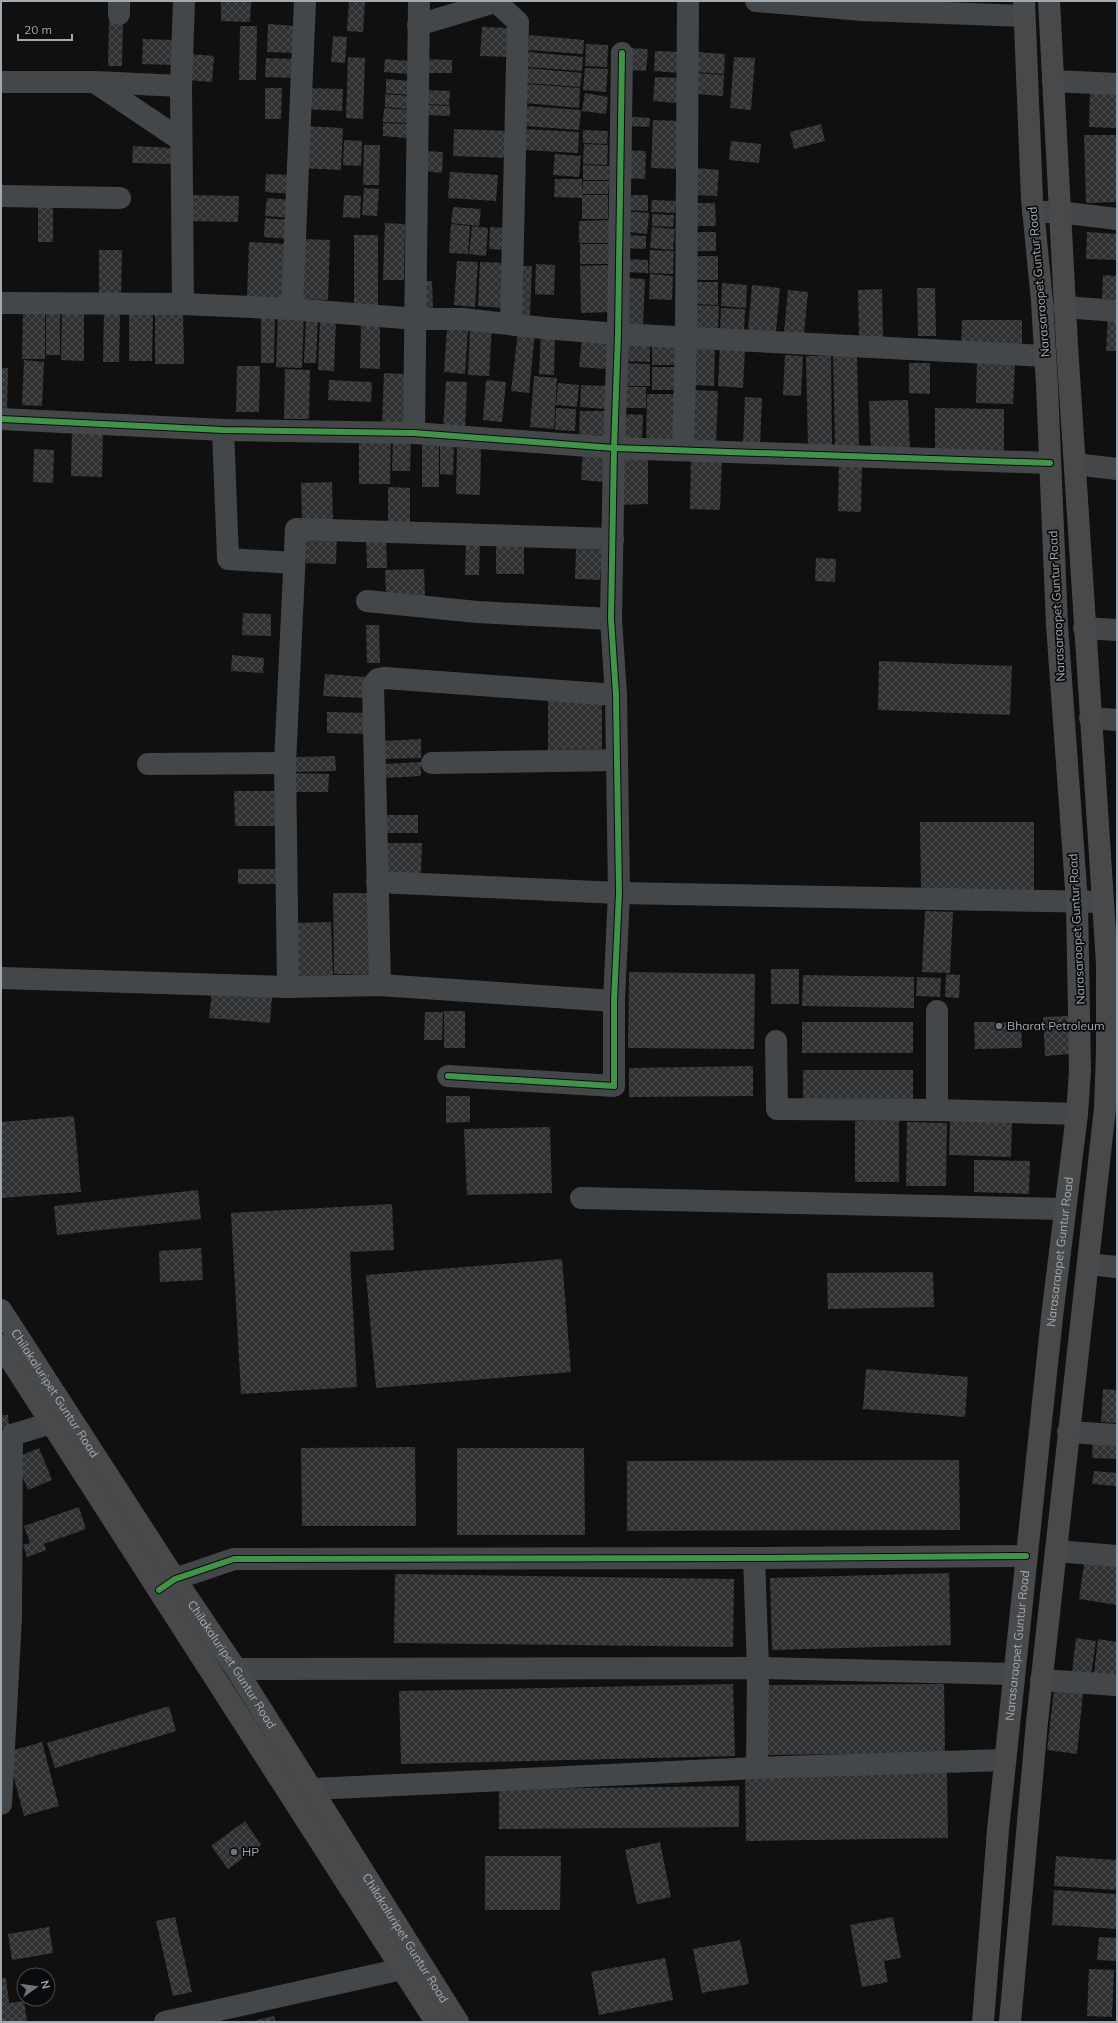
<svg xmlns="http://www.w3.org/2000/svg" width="1118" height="2023" viewBox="0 0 1118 2023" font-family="Mulish,sans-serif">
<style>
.building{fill:url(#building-cross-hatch)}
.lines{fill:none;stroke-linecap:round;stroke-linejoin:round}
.minor{stroke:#444749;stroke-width:22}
.highway{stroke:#47494a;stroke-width:22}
.cycleway-casing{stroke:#0a0b0c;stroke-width:8}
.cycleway{stroke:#419447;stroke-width:6}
.poi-dot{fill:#6e7479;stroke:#0a0b0c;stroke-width:1.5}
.labels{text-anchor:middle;stroke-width:3.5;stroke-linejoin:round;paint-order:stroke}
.street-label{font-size:12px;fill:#a0aab2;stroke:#0a0b0c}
.poi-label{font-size:12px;fill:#a0aab2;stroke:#0a0b0c;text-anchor:start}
</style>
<defs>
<pattern id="building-cross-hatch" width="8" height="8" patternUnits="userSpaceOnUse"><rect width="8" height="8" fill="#303133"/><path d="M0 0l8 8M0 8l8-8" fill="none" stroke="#4b4c4e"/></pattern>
</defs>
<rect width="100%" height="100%" fill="#101010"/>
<g class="building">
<path d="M221,1H251L250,22L221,21Z"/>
<path d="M349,1H365L363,32L347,31Z"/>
<path d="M109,19L123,20L122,66H108Z"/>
<path d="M268,24L296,26L294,53L267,52Z"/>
<path d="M240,26H257L256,80H239Z"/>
<path d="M482,27L512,28L511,57L480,56Z"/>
<path d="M529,35L584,40L583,54L528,50Z"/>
<path d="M333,36L347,37L345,63L331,62Z"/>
<path d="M143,39L174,40L173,65L142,64Z"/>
<path d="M586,44L608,45L607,67L585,66Z"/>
<path d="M629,48L648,49L646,71L627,70Z"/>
<path d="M655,51L681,52L680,73L654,71Z"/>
<path d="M528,52L583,57L582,71L527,67Z"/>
<path d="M697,52L725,54L724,74L696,72Z"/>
<path d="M190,54L214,56L212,82L188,80Z"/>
<path d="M348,57L365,58L363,119L346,118Z"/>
<path d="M734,57L755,58L751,110L730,108Z"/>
<path d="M266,58L296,59V78L265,77Z"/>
<path d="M385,59L410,61L409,74L384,72Z"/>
<path d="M426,59L452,60V73H425Z"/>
<path d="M527,68L582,73L580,87L526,83Z"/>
<path d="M585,68L608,69L606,92L583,90Z"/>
<path d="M696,73L724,75L723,96L695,94Z"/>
<path d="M655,77L679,78L677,103L653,101Z"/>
<path d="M386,79L411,81L410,95L386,93Z"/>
<path d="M527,84L580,88L579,108L525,103Z"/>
<path d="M1090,87H1117V128L1089,127Z"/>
<path d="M265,88H282L281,119H265Z"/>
<path d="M305,88L343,89L342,111L304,109Z"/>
<path d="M424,90L450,91L449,105L424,104Z"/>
<path d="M585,93L608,97L606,114L582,111Z"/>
<path d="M385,94L410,96L409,109L385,107Z"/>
<path d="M427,105L450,106V116L426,115Z"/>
<path d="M526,106L581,110L579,130L525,126Z"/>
<path d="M384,108L409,110L408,123L383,122Z"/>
<path d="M623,116L650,118L649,127L623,126Z"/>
<path d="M653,120L679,121L678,169L651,168Z"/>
<path d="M383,123L408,124L407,138L383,136Z"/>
<path d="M821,124L825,141L794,149L790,132Z"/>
<path d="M302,126L343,128L341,170L300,168Z"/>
<path d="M454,129L512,131V158L453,156Z"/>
<path d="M525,129L579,132L578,153L524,150Z"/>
<path d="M583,130L608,131L607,144L583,143Z"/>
<path d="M1084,135H1116L1117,202L1086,203Z"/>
<path d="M344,140L362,141L361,166L343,165Z"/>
<path d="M731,141L761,144L759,163L729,160Z"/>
<path d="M584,144L608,145L607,165L583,164Z"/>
<path d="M364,145H380L379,185H363Z"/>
<path d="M133,146L173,148L172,164L132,163Z"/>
<path d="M623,150L646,151L645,179L622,178Z"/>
<path d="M425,151L443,152L442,173L424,171Z"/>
<path d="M555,154L581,156L579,177L553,175Z"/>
<path d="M583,165L609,166V180H583Z"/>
<path d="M696,168L719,170L717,196L695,195Z"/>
<path d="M450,172L498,175L496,201L448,198Z"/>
<path d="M266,174L293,175L292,194L265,192Z"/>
<path d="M555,179H582V198L554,197Z"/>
<path d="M583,181H609L608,194H582Z"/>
<path d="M364,188L379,189L377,216L362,215Z"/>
<path d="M190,195L239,196L238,222L189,221Z"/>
<path d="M344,195L361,196L360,218L343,217Z"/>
<rect x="582" y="195" width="26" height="24"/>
<path d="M623,195H648V211L623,210Z"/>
<path d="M267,198L293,200L292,218L265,216Z"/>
<rect x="38" y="200" width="15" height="42"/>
<path d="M652,200L676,201L675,213L651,212Z"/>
<path d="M697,203H715L716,226H697Z"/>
<path d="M453,207L481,209L479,226L451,223Z"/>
<path d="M623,211L649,213L647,234L621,231Z"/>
<path d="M652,214L674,215L673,227L652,226Z"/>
<path d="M265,218L292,220L290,239L264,237Z"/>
<path d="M609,220V243H579V221Z"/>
<path d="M385,223L405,224L404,280H383Z"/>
<path d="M451,224L470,226L468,254L449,253Z"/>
<path d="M472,226L488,228L486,256L469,254Z"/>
<path d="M490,227L506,228L505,250L489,249Z"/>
<path d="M652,227L675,229L673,250L650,248Z"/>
<path d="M695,232H716V251H694Z"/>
<path d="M1087,232L1117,234V260L1086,259Z"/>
<rect x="354" y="235" width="24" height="72"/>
<path d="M624,235L646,236V249L624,248Z"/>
<path d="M302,239L330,240L328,300L300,299Z"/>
<path d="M249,242L291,244L289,299L247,297Z"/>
<rect x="580" y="244" width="28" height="20"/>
<path d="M99,250H122L121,298H99Z"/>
<path d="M650,250L674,251L673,274L649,273Z"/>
<rect x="692" y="256" width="26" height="24"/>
<path d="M625,259L648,260V273L624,272Z"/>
<path d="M457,261L478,262L475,307L454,305Z"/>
<path d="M480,262L506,263L504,308L478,306Z"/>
<path d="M536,264L555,265L554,295L535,294Z"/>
<path d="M609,265L610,312L581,313L580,266Z"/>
<path d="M521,266H532L530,316L519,315Z"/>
<path d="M650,274L673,276L672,300L649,299Z"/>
<path d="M1103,275L1117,276V300L1102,299Z"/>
<path d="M626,278L645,279L643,326L625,325Z"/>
<path d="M420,281H432L433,310H420Z"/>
<path d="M693,282H718V305L693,304Z"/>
<path d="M722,283L747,285L746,308L721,306Z"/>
<path d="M752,285L780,288L776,332L748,330Z"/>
<path d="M917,288H935L936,336H918Z"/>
<path d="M882,289L883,337L859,338L858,290Z"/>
<path d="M788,290L808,292L804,334L784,332Z"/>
<path d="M692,305L719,306L718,329H692Z"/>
<path d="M721,308L745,309L744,332L720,331Z"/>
<path d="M23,309H45V359H22Z"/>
<rect x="46" y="309" width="14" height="46"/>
<path d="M62,310H84V361L61,360Z"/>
<path d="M104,310L120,311L119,362H103Z"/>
<path d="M155,310H183L184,364H155Z"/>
<path d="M153,311L152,361H129V312Z"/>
<path d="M261,311H275L274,363H261Z"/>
<path d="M278,313H304L302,368L276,367Z"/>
<path d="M1108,316L1117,317V351H1106Z"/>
<path d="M306,317H318L316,363H304Z"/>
<path d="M320,320H336L334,371L318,370Z"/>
<path d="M962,320H1022V347L961,346Z"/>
<path d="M361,324H380V369L360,368Z"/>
<path d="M470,326L492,328L489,376L468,375Z"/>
<path d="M447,327L468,329L465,374L444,372Z"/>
<path d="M518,331L535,332L529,393L511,391Z"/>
<path d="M541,333L555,334L554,375L539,374Z"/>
<path d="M582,339L610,341L607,369L579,367Z"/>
<path d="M622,340L650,341V362L621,361Z"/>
<path d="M652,341H677L676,365H652Z"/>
<path d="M693,344H715L714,386L692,385Z"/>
<path d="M720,346L745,348L743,388L718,386Z"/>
<path d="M785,355L803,356L801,396L783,395Z"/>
<path d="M833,355H857L859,445H835Z"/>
<path d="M806,356H831L832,446H808Z"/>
<path d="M24,360L44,362L42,406L22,405Z"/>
<path d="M977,360L1015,362L1013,404L976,403Z"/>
<path d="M622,363L650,364V386H622Z"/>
<path d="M909,363H930V394L909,393Z"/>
<path d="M237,366H260L259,412H236Z"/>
<rect x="652" y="367" width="25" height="23"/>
<path d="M1,368H8L7,412H1Z"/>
<path d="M285,369L310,370L309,419H284Z"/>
<path d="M384,373L405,374L403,425H382Z"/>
<path d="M534,376L557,378L554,429L530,427Z"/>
<path d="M329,380L372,382L371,402L328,400Z"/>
<path d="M486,380L506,382L502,422L483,420Z"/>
<path d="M446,381L467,382L465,432L443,431Z"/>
<path d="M558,383L579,385L577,407L556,405Z"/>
<path d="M581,385L608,386L607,409L580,407Z"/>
<rect x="622" y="387" width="24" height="21"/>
<path d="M693,390L718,391L716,444L691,443Z"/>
<path d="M647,394H677L676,443L646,442Z"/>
<path d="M745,397L762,398L760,445H743Z"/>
<path d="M908,400L910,452L871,453L869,401Z"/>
<path d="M556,408L576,409L575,431L555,430Z"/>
<path d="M935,408L1004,409V453H935Z"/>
<path d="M580,411H605V436L579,435Z"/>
<path d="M622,414L643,415L642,442L621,441Z"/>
<path d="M72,428L103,429L102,477L71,476Z"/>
<path d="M393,438L411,439L410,471H392Z"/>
<rect x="422" y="439" width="17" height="48"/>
<path d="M440,440H454L453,475L440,474Z"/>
<path d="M359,441H391L390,484H359Z"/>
<path d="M457,447L481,448L480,495L456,494Z"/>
<path d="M34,449L54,450L53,483L33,482Z"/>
<path d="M583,450L607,452L605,482L581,480Z"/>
<path d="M620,452H648V504L621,505Z"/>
<path d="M691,454L722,455L720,510L690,509Z"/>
<path d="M839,460L862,461L861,512L838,511Z"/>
<path d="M332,482L333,523L302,524L301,483Z"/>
<path d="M388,487L410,488V529H388Z"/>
<path d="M306,533H337L336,564L306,563Z"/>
<path d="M386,537L387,568H367L366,538Z"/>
<path d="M466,539L480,540L479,575H465Z"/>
<rect x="496" y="546" width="28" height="28"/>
<path d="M576,549L602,550L600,580L575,579Z"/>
<path d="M816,558L836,559L835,582L815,581Z"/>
<path d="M424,569L425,596L386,597L385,570Z"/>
<path d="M243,613L271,614V636L242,635Z"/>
<path d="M366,625H379L380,663H367Z"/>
<path d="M232,655L264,658L263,673L231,671Z"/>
<path d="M879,661L1012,666L1010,715L878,710Z"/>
<path d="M325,674L366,677L365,698L323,696Z"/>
<path d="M548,701H602V749L548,750Z"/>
<path d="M327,712L368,713L367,734L327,733Z"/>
<path d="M421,739V758L383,759L382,741Z"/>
<path d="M335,756L336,771L296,772V757Z"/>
<path d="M421,762V776L383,778V764Z"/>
<path d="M291,773L329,774L328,792H291Z"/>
<path d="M234,791H276V826H235Z"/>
<rect x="385" y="815" width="33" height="18"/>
<path d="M920,822H1034V890L921,891Z"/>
<path d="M384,843H422L421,873H384Z"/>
<rect x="238" y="869" width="38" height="15"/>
<path d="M333,893H369L371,974H334Z"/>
<path d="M925,911L953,912L950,973L922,972Z"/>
<path d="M331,922L333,975L295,976L294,923Z"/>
<rect x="771" y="969" width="28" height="35"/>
<path d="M629,972L755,974L754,1049L628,1048Z"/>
<path d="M946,974L960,975L959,998L945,997Z"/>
<path d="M803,975L914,977V1008L802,1006Z"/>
<path d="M917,977L941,978L940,997L916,996Z"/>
<path d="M212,991L272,996L270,1023L209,1018Z"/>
<rect x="444" y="1011" width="21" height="37"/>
<path d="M425,1012H443L442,1040H424Z"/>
<path d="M1068,1016L1070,1054L1045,1056L1043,1017Z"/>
<rect x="802" y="1022" width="111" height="31"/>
<path d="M974,1022H1021L1022,1048L975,1049Z"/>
<path d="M753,1066V1096L629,1097V1068Z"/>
<path d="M803,1070H913V1099L803,1100Z"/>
<path d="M446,1096H470V1122L446,1123Z"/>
<path d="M74,1116L81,1192L1,1198V1122Z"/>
<path d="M899,1120V1182H855V1121Z"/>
<path d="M950,1120L1012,1122L1011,1157L949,1155Z"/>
<path d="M907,1122L947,1123L946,1186H906Z"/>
<path d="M550,1127L552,1193L467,1195L464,1129Z"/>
<path d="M974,1160L1030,1161L1029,1194L974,1192Z"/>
<path d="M198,1190L201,1219L57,1235L54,1206Z"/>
<path d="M392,1204L394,1250L350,1252L357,1387L241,1394L231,1213Z"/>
<path d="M201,1248L203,1280L160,1282L159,1251Z"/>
<path d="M562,1259L571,1372L376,1388L366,1275Z"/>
<path d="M933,1272L934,1307L828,1309L827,1273Z"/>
<path d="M866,1369L968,1377L965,1417L863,1409Z"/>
<path d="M1103,1389L1117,1390V1423L1101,1422Z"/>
<path d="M1,1415H8L9,1428H1Z"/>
<path d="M1093,1439L1117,1440V1459L1092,1458Z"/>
<path d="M415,1447L416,1526H302L301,1448Z"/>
<path d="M39,1448L52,1480L28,1490L15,1458Z"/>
<path d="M457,1448H584L585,1535H457Z"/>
<path d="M959,1460L960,1530L627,1531V1461Z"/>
<path d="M1094,1471L1117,1473V1486L1092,1484Z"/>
<path d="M79,1507L86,1529L44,1544L46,1550L27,1557L23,1545L30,1543L24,1526Z"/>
<path d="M1085,1557L1117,1562V1605L1079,1599Z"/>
<path d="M949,1573L951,1645L772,1650L770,1578Z"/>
<path d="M395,1574L734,1579L733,1647L394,1643Z"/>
<path d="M1076,1638L1096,1641L1091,1675L1072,1672Z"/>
<path d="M1098,1639L1117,1642V1676L1094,1673Z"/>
<path d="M733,1684L735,1756L401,1764L399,1691Z"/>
<path d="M944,1684L945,1753L766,1755V1685Z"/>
<path d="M1054,1690L1083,1693L1077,1754L1047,1750Z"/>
<path d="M169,1706L176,1731L55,1768L47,1743Z"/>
<path d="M42,1742L59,1806L24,1816L7,1752Z"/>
<path d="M947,1771L948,1838L746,1841L745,1774Z"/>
<path d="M739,1786V1827L499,1829V1789Z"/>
<path d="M245,1821L261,1845L228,1869L211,1846Z"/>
<path d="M660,1842L671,1897L637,1904L625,1850Z"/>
<path d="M485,1856H561L560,1910H485Z"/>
<path d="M1056,1856L1117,1860V1890L1054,1886Z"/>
<path d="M1054,1890L1117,1894V1929L1052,1925Z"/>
<path d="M175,1917L192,1992L173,1996L156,1921Z"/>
<path d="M893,1917L901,1958L884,1961L888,1982L862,1987L850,1925Z"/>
<path d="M49,1927L53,1953L12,1960L8,1934Z"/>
<path d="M1099,1937L1117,1938V1961L1097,1960Z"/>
<path d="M740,1940L749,1984L702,1993L693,1949Z"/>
<path d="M665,1958L673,2000L599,2015L591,1972Z"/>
<path d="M1089,1969L1114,1970L1112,2017L1087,2016Z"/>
<path d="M6,1978L9,2003L24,2001L27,2022H1V1979Z"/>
<path d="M274,2016L276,2022H253V2021Z"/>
</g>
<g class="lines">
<g class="minor">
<path d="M495,1L518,22L511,324"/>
<path d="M756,1L863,10L1024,16"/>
<path d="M119,14V1"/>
<path d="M418,25L495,2"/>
<path d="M1053,81L1117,84"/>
<path d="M1,82H95L181,86"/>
<path d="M96,83L181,140"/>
<path d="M1,196L120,198"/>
<path d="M1033,212H1059L1117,219"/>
<path d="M1,303L183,304L292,309L416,319H463L543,328L618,334L1045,356"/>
<path d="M183,304L181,86L184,1"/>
<path d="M1064,307L1117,311"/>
<path d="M292,309L305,1"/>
<path d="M1,419L223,430L414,433L614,448L1050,463"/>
<path d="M223,430L228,559L294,563"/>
<path d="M414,433L419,1"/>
<path d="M683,450L686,337L688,1"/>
<path d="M1075,464L1117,469"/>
<path d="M367,601L477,612L611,619"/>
<path d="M1084,628L1117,630"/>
<path d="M1090,718L1117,720"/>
<path d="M432,763L617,760"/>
<path d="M148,764L285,763"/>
<path d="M377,882L619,893L1103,902"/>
<path d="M1,978L288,987L380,985L614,1001"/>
<path d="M380,985L373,685L378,679L385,678L616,695"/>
<path d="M288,987L285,763L296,529L613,539"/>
<path d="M937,1011V1110"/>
<path d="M776,1041L777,1109L937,1110L1077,1114"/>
<path d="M448,1076L614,1086V1001L619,893L616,695L611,619L614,448L618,334L622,53"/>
<path d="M581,1198L1064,1209"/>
<path d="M1088,1264L1117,1267"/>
<path d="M1068,1432L1117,1435"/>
<path d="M1056,1551L1117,1556"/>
<path d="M754,1558L758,1668L757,1768"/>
<path d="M160,1589L175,1579L234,1559L754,1558L1026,1556"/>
<path d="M236,1669L758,1668L1014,1674"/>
<path d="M1041,1680L1117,1685"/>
<path d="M312,1789L757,1768L1005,1760"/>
<path d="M1,1804L11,1617L12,1435L51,1423"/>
<path d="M165,2022L402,1969"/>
</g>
<g class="highway">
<path id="s1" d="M1,1310L175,1579L236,1669L458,2022"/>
<path d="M1,1345L436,2022"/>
<path id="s2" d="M983,2022L998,1830L1052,1317L1077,1114L1080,1071L1077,902L1057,625L1047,385L1042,301L1032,199L1024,1"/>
<path d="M1010,2022L1037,1722L1105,1108L1107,1052V964L1067,345L1049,1"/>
</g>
<defs>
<g id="cycleway">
<path d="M1,419L223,430L414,433L614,448L1050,463"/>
<path d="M448,1076L614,1086V1001L619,893L616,695L611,619L614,448L618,334L622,53"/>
<path d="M159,1590L175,1579L234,1559L754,1558L1026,1556"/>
</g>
</defs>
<use href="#cycleway" class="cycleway-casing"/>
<use href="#cycleway" class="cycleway"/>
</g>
<g class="poi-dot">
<circle cx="999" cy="1026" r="4"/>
<circle cx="234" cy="1852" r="4"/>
</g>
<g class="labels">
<g class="street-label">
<text transform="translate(1039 282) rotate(-95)" y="4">Narasaraopet Guntur Road</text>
<text transform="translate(1057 606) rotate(-93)" y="4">Narasaraopet Guntur Road</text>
<text transform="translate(1077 929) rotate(-93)" y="4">Narasaraopet Guntur Road</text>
<text dy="4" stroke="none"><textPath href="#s2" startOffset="774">Narasaraopet Guntur Road</textPath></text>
<text dy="4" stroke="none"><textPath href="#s1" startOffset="99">Chilakaluripet Guntur Road</textPath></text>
<text dy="4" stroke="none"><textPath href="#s2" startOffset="378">Narasaraopet Guntur Road</textPath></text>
<text dy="4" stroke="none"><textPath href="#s1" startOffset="423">Chilakaluripet Guntur Road</textPath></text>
<text dy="4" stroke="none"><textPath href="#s1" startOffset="747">Chilakaluripet Guntur Road</textPath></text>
</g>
<g class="poi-label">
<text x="1007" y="1030">Bharat Petroleum</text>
<text x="242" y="1856">HP</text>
</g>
</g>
<rect width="1118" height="2023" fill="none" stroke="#a0aab2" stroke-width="4"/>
<g transform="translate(36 1987) rotate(76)"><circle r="19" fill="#0a0b0c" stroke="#464b4e"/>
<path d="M0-3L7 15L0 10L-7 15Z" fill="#6e7479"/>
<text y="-6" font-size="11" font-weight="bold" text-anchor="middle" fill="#a0aab2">N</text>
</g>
<path d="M18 34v6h54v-6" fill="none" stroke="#a0aab2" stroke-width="2"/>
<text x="24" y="34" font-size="12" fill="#a0aab2" stroke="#0a0b0c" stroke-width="3" paint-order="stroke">20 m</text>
</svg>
